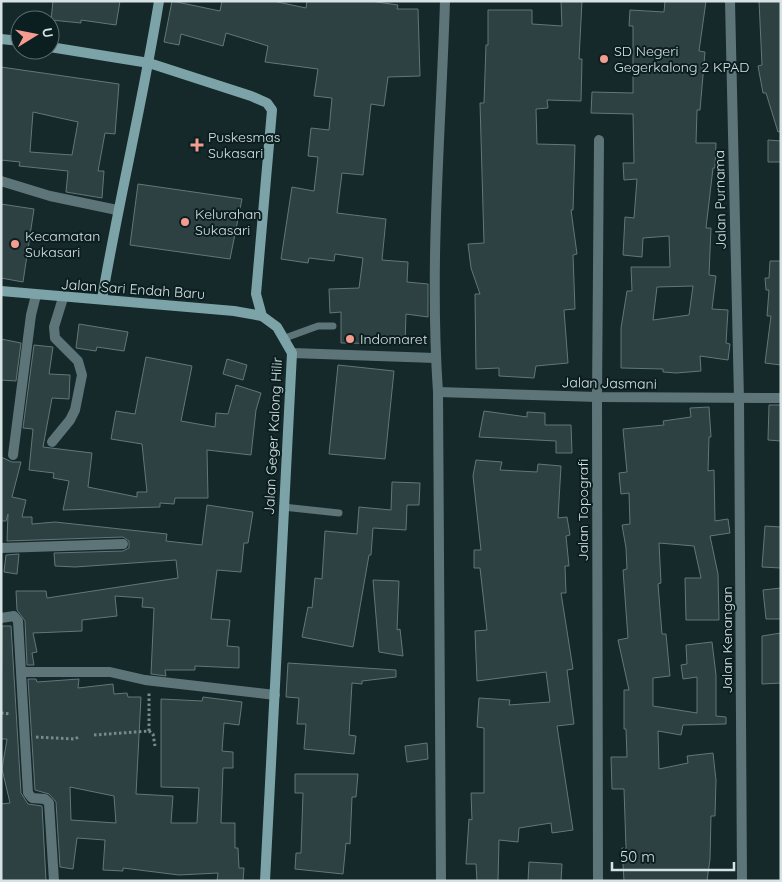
<svg xmlns="http://www.w3.org/2000/svg" width="782" height="882" viewBox="0 0 782 882" font-family="Quicksand,sans-serif">
<style>
.building{fill:#2d4042;stroke:#627779;fill-rule:evenodd}
.lines{fill:none;stroke-linecap:round;stroke-linejoin:round}
.path{stroke:#7a898b;stroke-width:3;stroke-dasharray:2.5 2.5;stroke-linecap:butt}
.lane{stroke:#5d7578;stroke-width:7}
.street{stroke:#5d7578;stroke-width:10}
.secondary{stroke:#7ca3a7;stroke-width:10}
.poi-dot{fill:#f59c90;stroke:#0b1e20;stroke-width:2}
.labels{text-anchor:middle;stroke-width:4;stroke-linejoin:round;paint-order:stroke}
.poi-label{font-size:14px;fill:#d7e2e4;stroke:#0b1e20;text-anchor:start}
.street-label{font-size:14px;fill:#d7e2e4;stroke:#0b1e20}
</style>
<rect width="100%" height="100%" fill="#15282a"/>
<g class="building">
<path d="M53,1H120L116,25L81,20V23L51,20Z"/>
<path d="M172,1L220,11L222,1H273L306,8L307,1H370L398,5L397,9H418L420,76L388,77L384,106L371,104L363,175L342,173L337,213L386,219L382,260L408,262L407,282L428,284V317L406,314L405,344L341,343V312L330,313L329,289L359,288L363,258L335,254L334,261L309,258L308,263L281,259L292,187L314,191L318,157L308,156L311,128L329,130L332,98L314,96L318,69L265,62L268,46L226,33L223,46L181,34L179,45L164,42Z"/>
<path d="M561,1H582L579,59H582L581,101L547,100L548,108L536,109L537,144L575,145L573,210H571L577,254L573,255L575,309L564,310L568,363L536,366L534,378L499,376V368L476,369L475,294H480L471,268L468,244L484,243L480,103H484L486,45H488V10H532V24L562,26Z"/>
<path d="M665,1H706L699,51L705,52L700,110H697L696,143H716L715,168H713L706,228H711L709,275L716,276L712,309L728,310L726,343L730,344L728,360L700,356L701,371L676,373L663,372V369L621,368V328L627,291H632L631,267H670L669,236L643,238L642,257L623,255L625,217L634,218L637,179L624,180L623,163H634L633,114L591,113L592,92L633,93V26H629L630,10L664,12ZM693,286L689,315L653,320L657,287Z"/>
<path d="M759,1H781V131L778,132L766,93H763L758,66L762,65Z"/>
<path d="M1,67L119,84L115,134L105,133L98,171H104L102,198L66,192L68,171L19,166L20,162L1,160ZM33,112L78,122L72,155L30,152Z"/>
<path d="M768,140L781,141V162H768Z"/>
<path d="M138,184L242,199L230,259L130,245Z"/>
<path d="M1,204L34,209L23,282L1,278Z"/>
<path d="M770,261H781V365L765,363L771,316H767L769,290H766L765,278H769Z"/>
<path d="M79,324L128,332L124,351L97,347L96,351L76,348Z"/>
<path d="M1,339L21,343L16,381L1,380Z"/>
<path d="M34,345L53,347L49,374L70,375L69,399L52,398L43,447L92,453L88,487L137,497V492H147L142,444L111,439L116,411L135,414L146,357L192,366L181,421L215,427L216,413L228,414L236,385L261,393L256,410L251,455L207,450L208,498H175L174,504L160,503V507L63,510L69,481L53,478L54,473L29,470L33,429L23,428Z"/>
<path d="M227,359L247,365L243,380L223,374Z"/>
<path d="M338,365L394,371L385,459L329,454Z"/>
<path d="M769,405H781V441L768,440Z"/>
<path d="M709,407L711,437H709L708,471L714,470L715,521L728,519L730,533L710,536L718,574L719,620H686L685,578H701L694,546L659,543L661,583L658,584L662,634H666L670,676L653,678V706L697,713V677L683,679L681,665L687,664L686,645L712,642L716,675V716L726,717V724L683,725L681,735L658,731L659,769L688,763L687,756L713,753L716,780L715,816H711L710,859L707,881H624L622,848H626L624,789H612L611,757H627L626,729H624V690H629L618,640L628,638L623,570L627,569L626,548L622,525L630,524L629,493L621,494L619,473L627,472L623,429L664,425L663,421L691,417L690,408Z"/>
<path d="M484,411L527,417V412L545,413V425H571L572,453H556V441L479,437Z"/>
<path d="M1,457L12,462H21L12,497L26,500L22,517H32V524L55,522L167,534L166,541L202,545L207,505L253,512L248,543H244L241,572L217,570L211,619L230,620L227,646L239,647V668L195,666V670H165L166,676L151,674L154,608L142,607L143,598L115,596L117,616L82,620V631L33,633L37,652L32,653L34,665H27L25,621L17,610L16,591H46L47,598L178,578L176,560L75,567L55,566L54,553L123,551L129,548V541L123,537L7,541L8,514L6,521H1Z"/>
<path d="M476,460L502,462L500,470L537,472L538,464L561,466L558,518L567,517L570,535L566,536L569,566H565L566,593H561L573,669L567,670L574,724L557,726L573,830L552,833L551,823L519,828L518,842L499,840L498,881H477L476,864H466L469,819L472,820L471,793H484V728L477,727L479,698L510,700L509,705L550,702L546,672L477,681L475,631L487,630L480,568H474V550H481L473,476Z"/>
<path d="M392,482L420,483L419,505H407L406,530L373,528L371,555H369L353,647L302,637L308,607L312,608L315,578L322,579L325,531L357,534L359,507L391,510Z"/>
<path d="M765,526L781,527V568L762,567Z"/>
<path d="M19,554L17,574L4,572L6,555Z"/>
<path d="M373,580L399,581L397,630L400,629L403,656L379,652Z"/>
<path d="M781,588V619H766L763,590Z"/>
<path d="M2,626H11L21,793L28,804L42,806L46,881H1V804L10,803L2,769L7,739H1Z"/>
<path d="M781,633V683L762,684V636Z"/>
<path d="M288,663L396,670V677L362,681V684L352,683L349,735L356,736L354,754L304,749L306,724H297L299,698L286,697Z"/>
<path d="M28,679H36L37,682L79,679L78,688L113,684L114,694L127,693L128,697H141L136,794L173,796L171,823H197L199,788L161,787V699L202,701L203,697L242,702L239,725L224,723L222,751L233,752V768H223L221,823H235V848H238L239,868H244L243,881H217L218,873L179,875L123,868V871L103,870L105,840L77,838L73,869L60,867L56,802L49,794L35,790ZM70,787L114,796L116,823L71,820Z"/>
<path d="M427,743L428,759L407,762L405,746Z"/>
<path d="M295,774H358L356,797H352L350,844L346,843L343,874L295,869L296,853H301L303,793H295Z"/>
<path d="M529,862L562,864L561,881H528Z"/>
</g>
<g class="lines">
<g class="path">
<path d="M1,713L11,714"/>
<path d="M149,731V692"/>
<path d="M94,735L149,731L153,734L155,746"/>
<path d="M36,737L75,739L80,736"/>
</g>
<g class="lane">
<path d="M285,338L318,326H333"/>
<path d="M283,507L339,513"/>
</g>
<g class="street">
<path d="M730,1L739,399L742,881"/>
<path d="M1,181L50,196L117,210"/>
<path d="M292,353L435,358"/>
<path d="M438,392L597,397L781,398"/>
<path d="M52,442L70,420L75,410L82,375L78,361L55,338L54,327L63,298"/>
<path d="M13,455L31,315L36,295"/>
<path d="M1,548L123,544"/>
<path d="M1,618L14,616L18,621L28,793L32,798L45,799L49,803L54,881"/>
<path d="M24,672H110L145,680L275,695"/>
<path d="M441,881L438,392C429,262 441,131 445,1"/>
<path d="M598,881L597,397L599,140"/>
</g>
<g class="secondary">
<path d="M1,39L20,41"/>
<path d="M50,47L149,63L251,96L267,103L272,110L256,294L262,316L277,327L292,353L265,881"/>
<path d="M1,291L234,311L262,316"/>
<path d="M102,299C119,199 143,101 159,1"/>
</g>
</g>
<g class="poi-dot">
<circle cx="604" cy="59" r="5"/>
<path d="M194.5 137.5h5v5h5v5h-5v5h-5v-5h-5v-5h5z"/>
<circle cx="185" cy="222" r="5"/>
<circle cx="15" cy="244" r="5"/>
<circle cx="350" cy="339" r="5"/>
</g>
<g class="labels">
<g class="poi-label">
<text x="614" y="56">SD Negeri<tspan x="614" dy="16">Gegerkalong 2 KPAD</tspan></text>
<text x="208" y="142">Puskesmas<tspan x="208" dy="16">Sukasari</tspan></text>
<text x="195" y="219">Kelurahan<tspan x="195" dy="16">Sukasari</tspan></text>
<text x="25" y="241">Kecamatan<tspan x="25" dy="16">Sukasari</tspan></text>
<text x="360" y="344">Indomaret</text>
</g>
<g class="street-label">
<text transform="translate(720 200) rotate(-91)" y="5">Jalan Purnama</text>
<text transform="translate(133 289) rotate(4)" y="5">Jalan Sari Endah Baru</text>
<text transform="translate(609 383) rotate(1)" y="5">Jalan Jasmani</text>
<text transform="translate(273 436) rotate(-87)" y="5">Jalan Geger Kalong Hilir</text>
<text transform="translate(583 510) rotate(-90)" y="5">Jalan Topografi</text>
<text transform="translate(727 640) rotate(-90)" y="5">Jalan Kenangan</text>
</g>
</g>
<rect width="782" height="882" fill="none" stroke="#d7e2e4" stroke-width="5"/>
<g transform="translate(35 35) rotate(80)"><circle r="24" fill="#0b1e20" stroke="#5d6c6e"/>
<path d="M0-4L9 19L0 12L-9 19Z" fill="#f59c90"/>
<text y="-8" font-size="14" font-weight="bold" text-anchor="middle" fill="#d7e2e4">U</text>
</g>
<path d="M612 862v8h122v-8" fill="none" stroke="#d7e2e4" stroke-width="2.5"/>
<text x="620" y="862" font-size="15" fill="#d7e2e4" stroke="#0b1e20" stroke-width="4" paint-order="stroke">50 m</text>
</svg>
